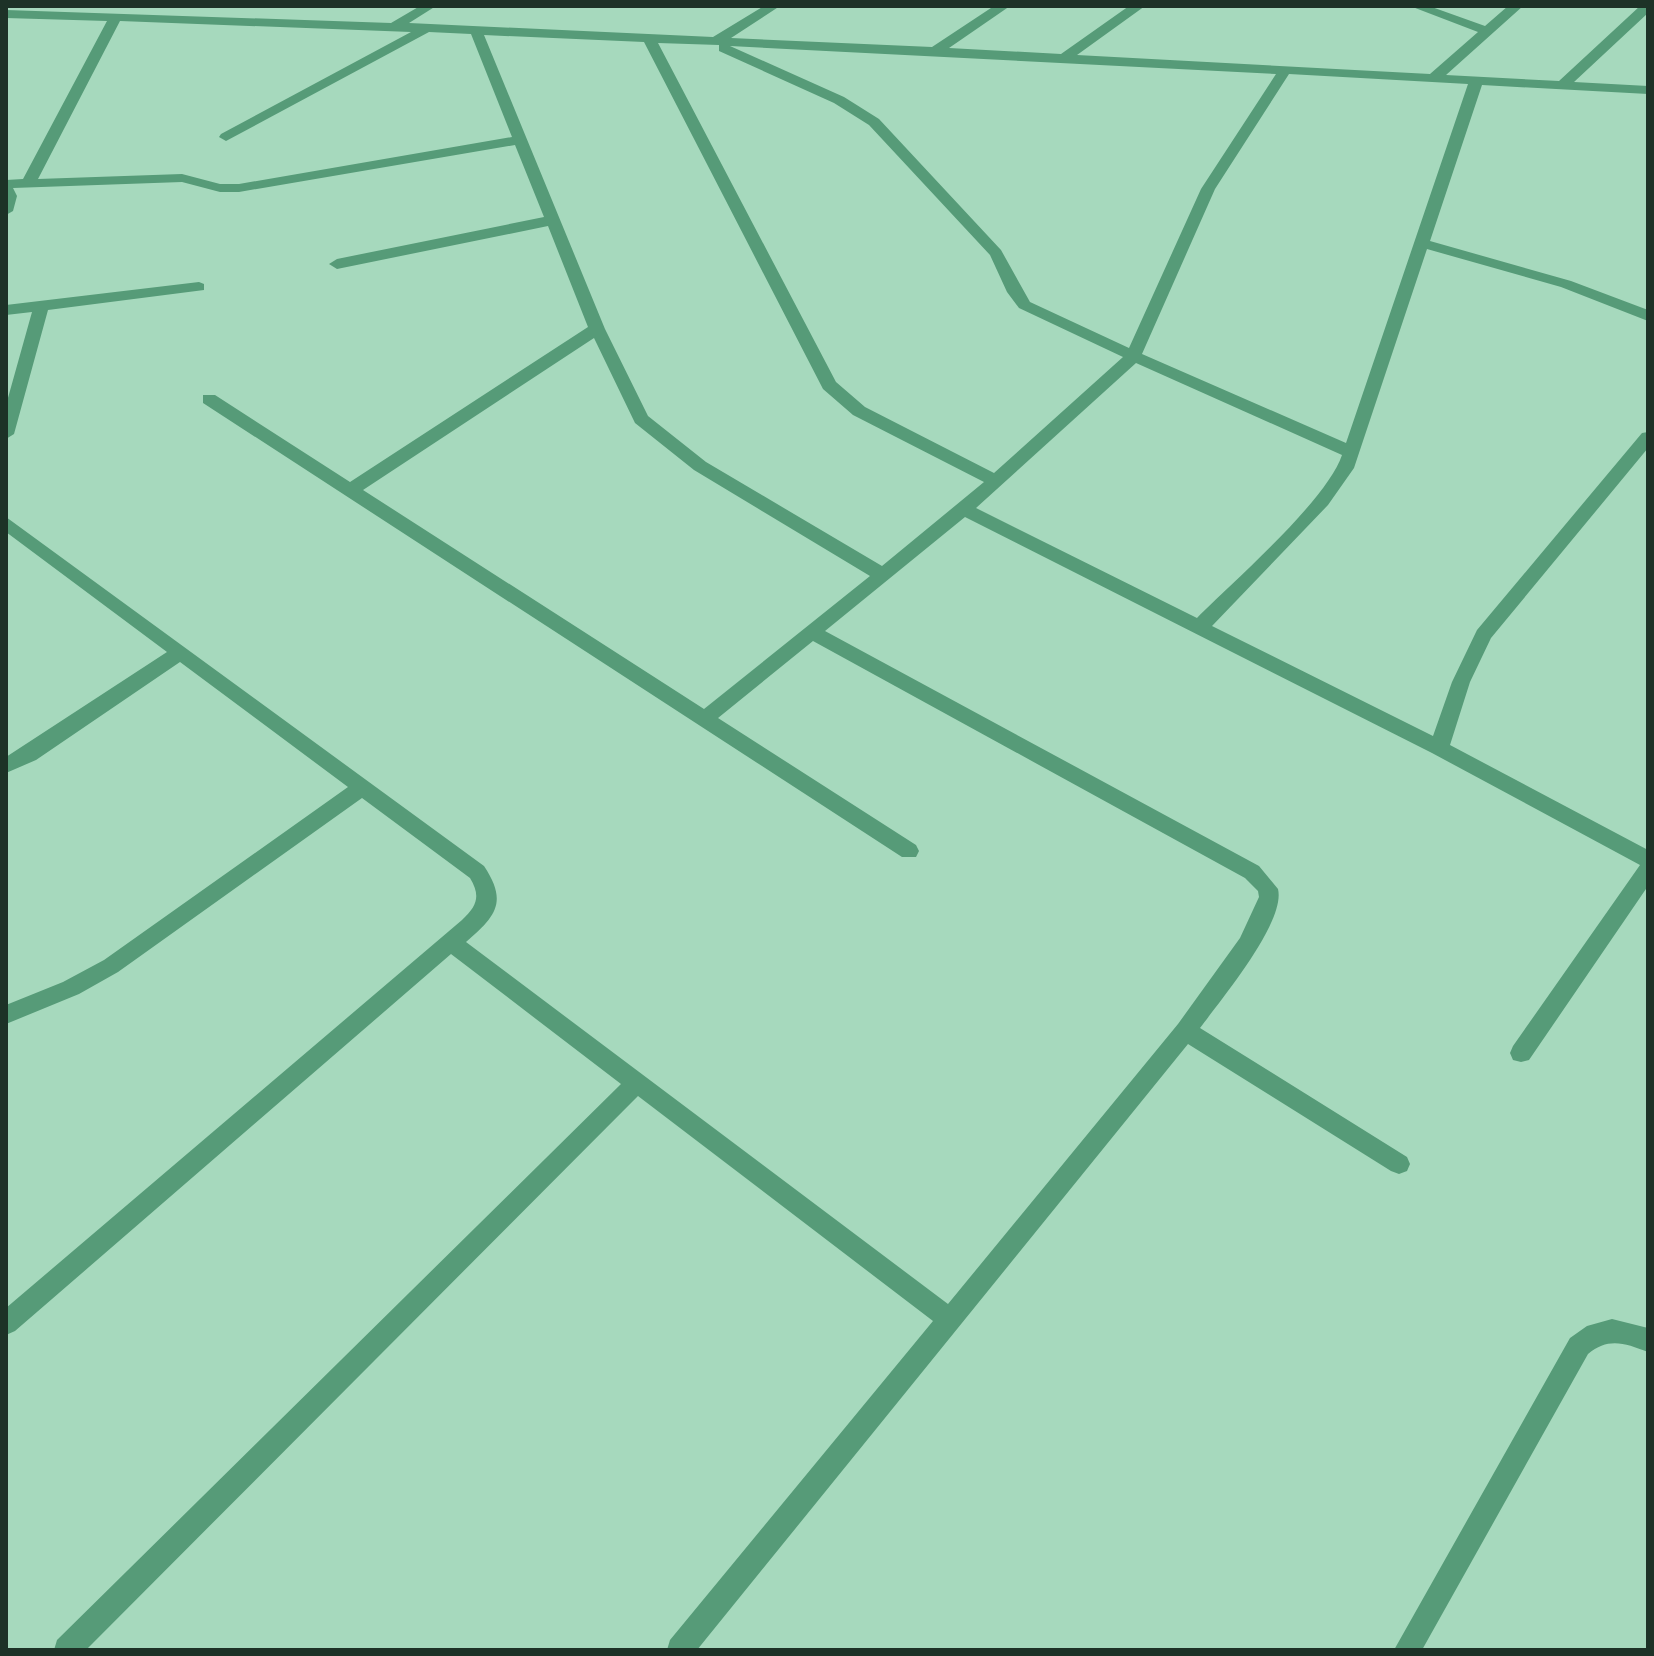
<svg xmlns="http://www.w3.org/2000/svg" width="1654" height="1656" viewBox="0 0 1654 1656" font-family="'Space Grotesk',sans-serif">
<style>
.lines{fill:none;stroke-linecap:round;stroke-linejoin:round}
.minor{fill:#569b78;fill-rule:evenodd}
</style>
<rect width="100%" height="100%" fill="#a6d9bd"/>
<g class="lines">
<g class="minor">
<path d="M420,6H436L409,23L713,37L764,6H780L731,38L932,47L994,6H1010L949,48L1061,54L1129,6H1145L1077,55L1430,74L1478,32L1410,6H1429L1485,26L1508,6H1523L1446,75L1559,81L1640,6H1648V13L1574,82L1648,86V94L1482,85L1430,241L1571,281L1648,310V321L1561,287L1427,249L1354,468L1328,505L1212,626L1433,736L1452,682L1477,630L1642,433L1648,432V448L1491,638L1470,682L1450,745L1648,850V886L1529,1060L1521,1062L1513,1060L1510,1053L1513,1046L1640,865L1432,753L965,517L825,631L1259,866L1278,889C1286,922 1220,1001 1200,1028L1407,1157L1410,1164L1407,1171L1399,1174L1391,1171L1188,1044L697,1650H667L670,1640L933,1321L638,1096L86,1650H54L57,1640L621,1084L451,954L15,1331L6,1335V1308L462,920C477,906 481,896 470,878L362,798L118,972L79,994L6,1024V1005L63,982L104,960L348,787L180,662L36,760L6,773V757L167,652L6,532V517L484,866C508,902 496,916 466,942L948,1304L1178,1024L1240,938L1259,897L1258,891L1245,878L813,641L718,718L916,845L919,851L916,857H902L203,403V395H215L350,482L588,327L548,226L337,269L329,264L337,259L544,217L515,145L239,192H220L182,182L13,188L17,196L13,211L6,215V180L23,179L107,21L6,18V10L391,23ZM120,21L411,32L221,134L219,137L226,141L429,32L471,34L512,137L239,184H220L182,174L38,179ZM484,35L644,42L823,389L853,415L984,482L882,566L706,462L648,416L605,329ZM658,43L719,45V51L834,103L869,125L990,255L1007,292L1019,308L1123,357L994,473L865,407L836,382ZM730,46L1276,74L1201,189L1129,348L1030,302L1001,250L879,119L844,97ZM1289,74L1468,84L1346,443L1142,354L1215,189ZM594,338L635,423L694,470L870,576L704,709L363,490ZM1136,363L1342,455C1327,500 1234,581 1197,618L976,508Z"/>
<path d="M199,282L204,284V290L48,310L14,434L6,439V405L32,312L6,315V305Z"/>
<path d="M1612,1319L1648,1328V1352C1625,1343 1608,1337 1588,1354L1422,1650H1394L1570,1338L1587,1326Z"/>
</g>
</g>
<rect width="1654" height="1656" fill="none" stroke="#1d3227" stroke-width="16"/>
</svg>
